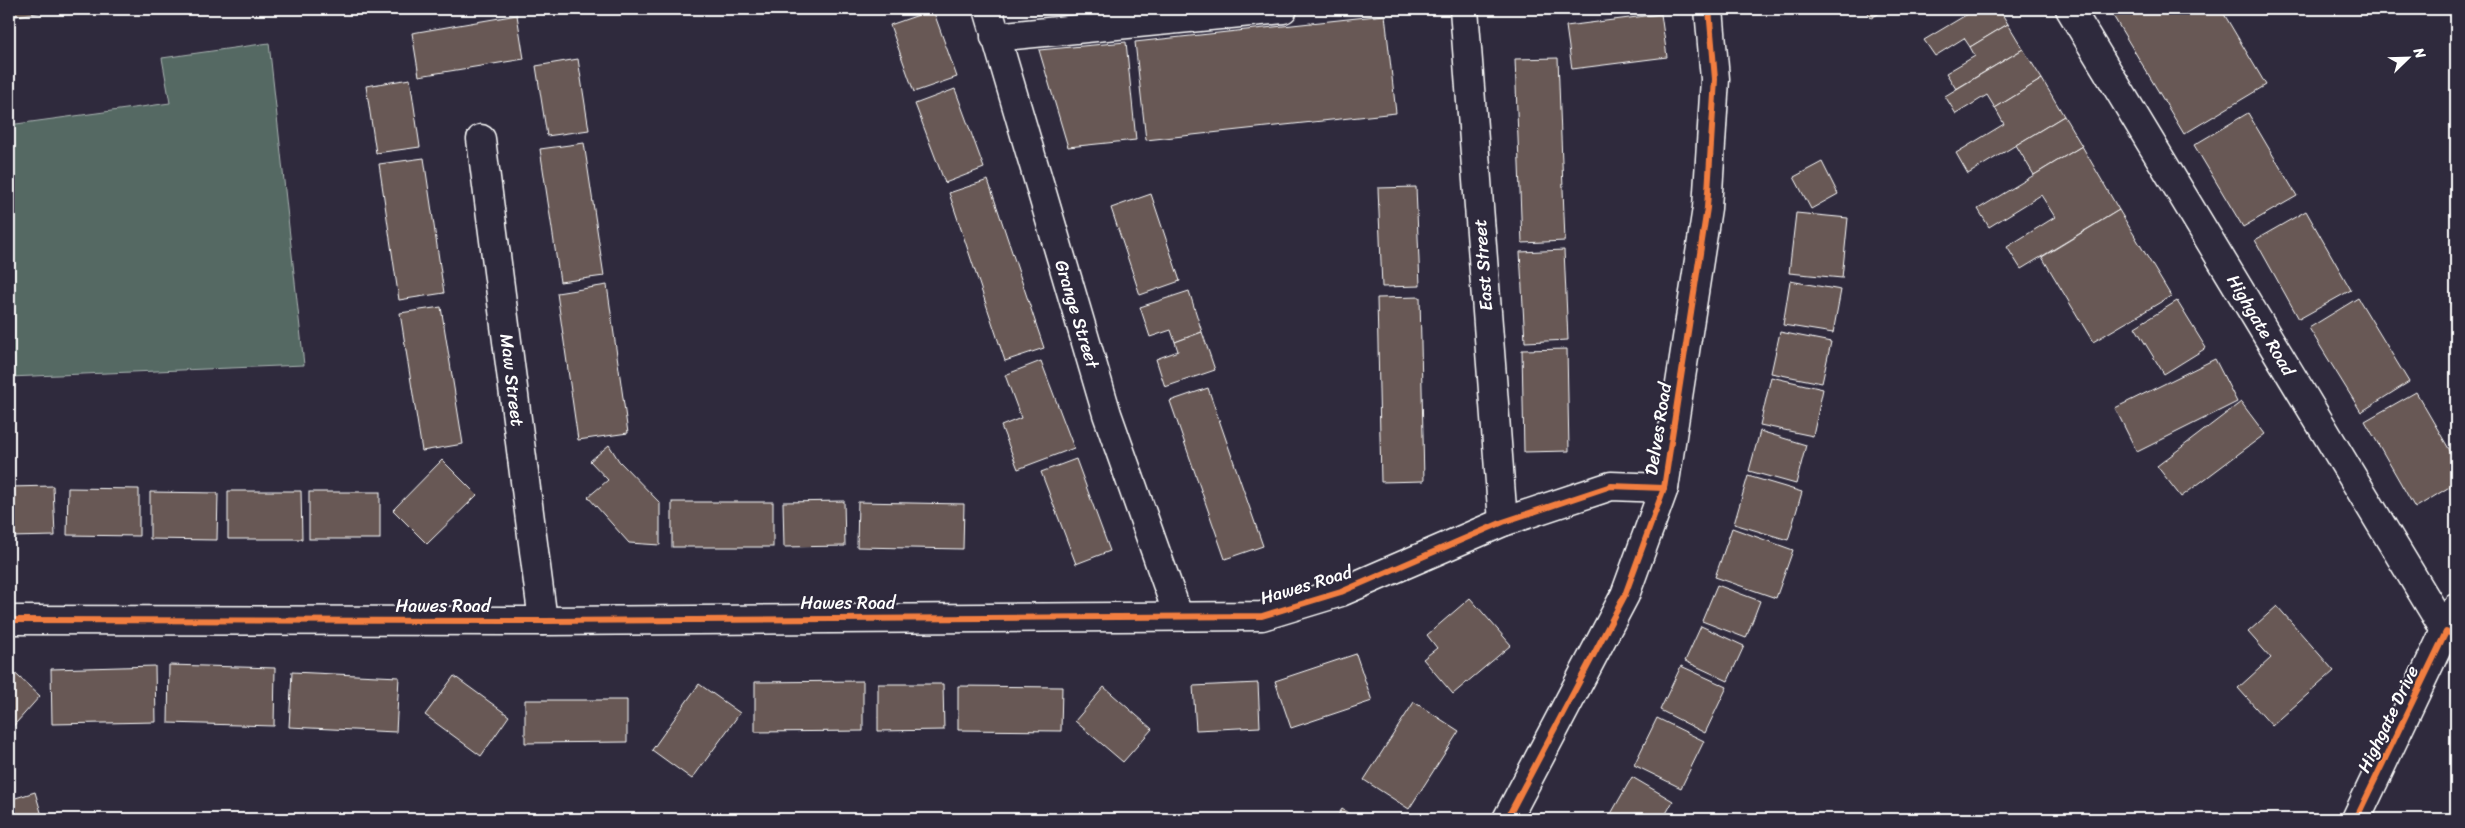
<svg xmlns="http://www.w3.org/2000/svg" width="2465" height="828" viewBox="0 0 2465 828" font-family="Sriracha,sans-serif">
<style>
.green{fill:#546964;stroke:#aab4b2}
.building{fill:#675855;stroke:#fff}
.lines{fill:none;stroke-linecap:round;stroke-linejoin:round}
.street-casing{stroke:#fff;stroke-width:31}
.street{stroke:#2f2a3d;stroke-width:28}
.cycleway-casing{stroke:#2f2a3d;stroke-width:9}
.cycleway{stroke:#f27e40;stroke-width:6}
.labels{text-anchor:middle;stroke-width:4;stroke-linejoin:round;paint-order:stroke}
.street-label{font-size:18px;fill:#fff;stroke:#2f2a3d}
</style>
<rect width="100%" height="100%" fill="#2f2a3d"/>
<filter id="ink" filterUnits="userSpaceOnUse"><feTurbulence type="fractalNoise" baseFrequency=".02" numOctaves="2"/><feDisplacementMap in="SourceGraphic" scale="10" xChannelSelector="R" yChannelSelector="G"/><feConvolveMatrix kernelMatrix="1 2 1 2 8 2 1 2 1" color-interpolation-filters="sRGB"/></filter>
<g filter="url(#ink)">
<path class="green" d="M269,43L304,365L9,377V125L170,103L162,58Z"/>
<g class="building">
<path d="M9,9H43V12L9,17Z"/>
<path d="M1866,9H1887L1871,18Z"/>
<path d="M1905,9H1916L1908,13Z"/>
<path d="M1976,9H1999L2008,24L1970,47L1964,38L1935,56L1924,40Z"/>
<path d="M2109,9H2221L2266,85L2184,134Z"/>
<path d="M933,10L957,77L914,92L890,25Z"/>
<path d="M1661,14L1667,57L1572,69L1566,26Z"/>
<path d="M517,15L524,59L419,76L412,33Z"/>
<path d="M1385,15L1396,113L1146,140L1135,42Z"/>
<path d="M2008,24L2023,49L1956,89L1946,73L1975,56L1970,47Z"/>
<path d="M1126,42L1136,140L1068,147L1039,50Z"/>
<path d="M2023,49L2042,79L1995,108L1987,95L1956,114L1945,96Z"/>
<path d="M1558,58L1565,241L1522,243L1515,59Z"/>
<path d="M578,59L589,130L547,136L536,66Z"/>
<path d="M410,79L420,147L376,153L366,86Z"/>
<path d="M2042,79L2064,116L1968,174L1956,153L2004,124L1995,108Z"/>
<path d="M955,89L984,168L945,183L915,104Z"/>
<path d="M2248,113L2297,196L2243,227L2194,145Z"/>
<path d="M2064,116L2082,146L2034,175L2016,145Z"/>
<path d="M584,143L604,276L560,282L540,149Z"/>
<path d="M2082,146L2119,210L2021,269L2007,247L2055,217L2041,195L1989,227L1978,209Z"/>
<path d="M424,158L444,293L399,300L379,164Z"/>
<path d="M1822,162L1838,194L1811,209L1794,177Z"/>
<path d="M988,180L1044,348L1005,361L949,193Z"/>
<path d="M1416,187L1420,286L1382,287L1378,188Z"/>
<path d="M1151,194L1180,281L1140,295L1111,208Z"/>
<path d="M2119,210L2171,296L2093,342L2042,257Z"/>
<path d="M2306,211L2351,290L2299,319L2255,240Z"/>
<path d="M1796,213L1848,218L1842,278L1789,273Z"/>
<path d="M1564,250L1568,340L1525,342L1520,252Z"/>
<path d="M1790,281L1841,290L1833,333L1783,325Z"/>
<path d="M607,285L628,433L578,440L557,293Z"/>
<path d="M1189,291L1202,332L1175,342L1171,330L1150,337L1140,307Z"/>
<path d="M1420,297L1424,481L1381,482L1377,298Z"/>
<path d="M2358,298L2409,382L2361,412L2309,328Z"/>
<path d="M2177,301L2206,348L2164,374L2135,327Z"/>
<path d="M441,307L463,444L422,451L400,313Z"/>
<path d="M1202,332L1215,370L1165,387L1156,359L1178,351L1175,342Z"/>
<path d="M1780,332L1831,342L1822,383L1771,373Z"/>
<path d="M1567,349L1569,451L1524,452L1522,350Z"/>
<path d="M2215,359L2237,402L2137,452L2115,408Z"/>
<path d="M1041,361L1074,448L1018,469L1001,426L1021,418L1005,375Z"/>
<path d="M1771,377L1823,389L1813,436L1760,425Z"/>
<path d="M1208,388L1263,546L1225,559L1170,401Z"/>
<path d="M2416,392L2456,461V483L2415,508L2365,421Z"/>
<path d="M2241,402L2265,434L2181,497L2157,466Z"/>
<path d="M1760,431L1806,445L1796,484L1749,471Z"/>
<path d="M609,445L619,461L660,503V545L629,543L588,497L608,480L590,461Z"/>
<path d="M1076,459L1110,551L1076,564L1041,472Z"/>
<path d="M442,460L477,495L427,544L393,510Z"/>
<path d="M1748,476L1802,492L1788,540L1734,524Z"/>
<path d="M53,486L55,536L9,537V487Z"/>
<path d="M68,488L139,489V536L67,535Z"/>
<path d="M228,491H301L302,539H228Z"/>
<path d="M150,492L218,493L217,540L150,539Z"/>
<rect x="309" y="492" width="71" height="47"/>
<path d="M844,501L845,546L784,547L783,502Z"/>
<rect x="672" y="502" width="101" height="45"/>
<path d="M858,502L964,504L963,549L857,547Z"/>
<path d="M1732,528L1793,550L1776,598L1715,577Z"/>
<path d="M1717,585L1760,601L1746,638L1702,621Z"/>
<path d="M1470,598L1511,645L1453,694L1423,659L1437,648L1427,635Z"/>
<path d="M2277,606L2334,671L2272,726L2238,688L2271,658L2248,632Z"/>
<path d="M1701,626L1744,646L1728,681L1685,661Z"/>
<path d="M1356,654L1372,701L1291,728L1275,681Z"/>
<path d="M169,665L275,668L274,726L168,723Z"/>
<path d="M155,666L156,722L52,724L51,669Z"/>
<path d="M1681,666L1727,687L1705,733L1660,710Z"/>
<path d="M9,668L40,696L9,731Z"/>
<path d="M292,672L399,677L396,732L289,727Z"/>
<path d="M454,676L509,716L481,756L425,715Z"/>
<path d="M863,681V731L755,732V682Z"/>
<path d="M1258,683L1260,727L1196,730L1193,686Z"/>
<path d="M699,684L740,713L692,779L652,750Z"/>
<path d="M878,684H943L944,730L878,731Z"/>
<path d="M958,686L1062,687L1061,731L958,730Z"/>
<path d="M1104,687L1152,729L1123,762L1075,721Z"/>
<path d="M525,700H627V742L525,743Z"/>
<path d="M1414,702L1459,731L1409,809L1364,780Z"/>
<path d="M1657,718L1704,741L1681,788L1634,765Z"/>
<path d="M1632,777L1673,801L1663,819H1608Z"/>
<path d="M35,792L43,819H9V800Z"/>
<path d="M1342,809L1357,819H1335Z"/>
</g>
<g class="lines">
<defs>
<g id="street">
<path d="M988,9L1107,414L1178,615"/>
<path d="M1464,9L1503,522"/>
<path d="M2070,9L2446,632L2456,635"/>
<path d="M995,37L1283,9"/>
<path d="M481,139L543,621"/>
<path d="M9,620L543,621L1262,616L1341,592L1503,522L1611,486L1664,488"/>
<path d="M1507,819L1625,595L1664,488L1707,208L1715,79L1709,9"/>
<path d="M2356,819L2456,608"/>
</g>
</defs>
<use href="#street" class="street-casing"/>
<use href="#street" class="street"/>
<defs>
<g id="cycleway">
<path d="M9,620L543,621L1262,616L1341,592L1503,522L1611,486L1664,488"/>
<path d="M1507,819L1625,595L1664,488L1707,208L1715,79L1709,9"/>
<path d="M2356,819L2446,632L2456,635"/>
</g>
</defs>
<use href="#cycleway" class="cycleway-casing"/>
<use href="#cycleway" class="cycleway"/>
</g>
</g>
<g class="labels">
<g class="street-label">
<text transform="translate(1483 265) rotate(-94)" y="6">East Street</text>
<text transform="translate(1077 314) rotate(73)" y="6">Grange Street</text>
<text transform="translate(2261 325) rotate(59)" y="6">Highgate Road</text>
<text transform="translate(512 380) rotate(83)" y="6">Maw Street</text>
<text transform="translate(1658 429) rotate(-81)" y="6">Delves Road</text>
<text transform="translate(1306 585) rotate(-17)" y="6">Hawes Road</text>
<text x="848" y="609">Hawes Road</text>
<text x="443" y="612">Hawes Road</text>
<text transform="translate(2388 719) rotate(-64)" y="6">Highgate Drive</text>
</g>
</g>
<rect width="2465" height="828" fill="none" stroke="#2f2a3d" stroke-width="30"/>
<rect x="15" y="15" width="2435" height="798" fill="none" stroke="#fff" stroke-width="2" filter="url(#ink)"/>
<g transform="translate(2408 58) rotate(67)" stroke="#2f2a3d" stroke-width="4" paint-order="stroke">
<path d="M0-4L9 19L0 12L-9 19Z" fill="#ffffff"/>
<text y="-8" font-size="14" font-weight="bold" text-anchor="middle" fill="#ffffff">N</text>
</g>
</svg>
